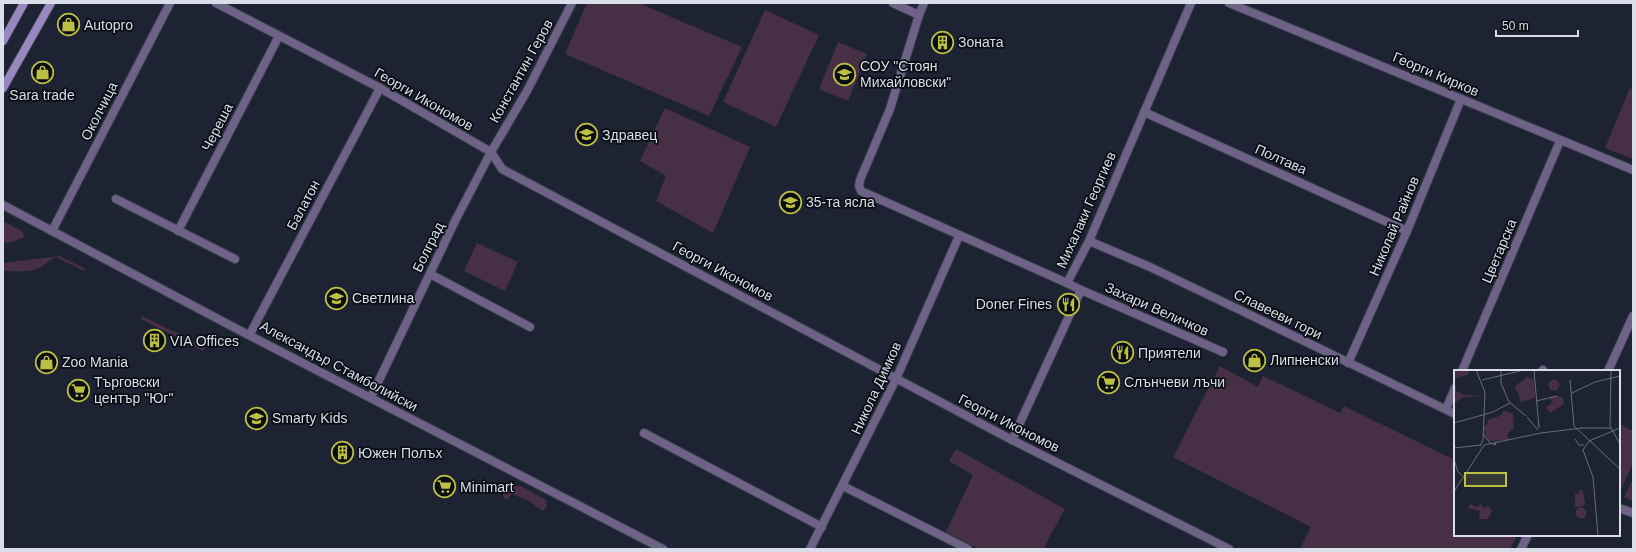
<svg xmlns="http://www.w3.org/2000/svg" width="1636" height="552" viewBox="0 0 1636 552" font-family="Arial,sans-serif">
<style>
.green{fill:#473045}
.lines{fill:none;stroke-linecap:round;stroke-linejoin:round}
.minor-casing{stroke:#373d4c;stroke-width:10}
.tertiary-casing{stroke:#373d4c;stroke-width:10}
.secondary-casing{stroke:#373d4c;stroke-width:10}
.minor{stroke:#6e6386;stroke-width:8}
.tertiary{stroke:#6e6386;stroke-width:8}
.secondary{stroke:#9987bf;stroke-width:8}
.labels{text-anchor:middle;stroke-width:3.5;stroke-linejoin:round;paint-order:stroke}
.poi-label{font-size:14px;fill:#d9dee9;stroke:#0a0d14;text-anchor:start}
.street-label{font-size:14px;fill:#d9dee9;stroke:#0a0d14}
.inset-road{fill:none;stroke:#686e7c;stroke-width:1}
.view{fill:#bdbf43;fill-opacity:0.15;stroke:#bdbf43;stroke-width:2}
.inset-edge{fill:none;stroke:#d9dee9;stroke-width:2}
</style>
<rect width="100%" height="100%" fill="#1d2333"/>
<g class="green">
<path d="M587,3H638L742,47L709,116L565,54Z"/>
<path d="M765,10L819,35L776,127L723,102Z"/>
<path d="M838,42L867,54L848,101L819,89Z"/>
<path d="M1630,88L1633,89V159L1605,148Z"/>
<path d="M665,108L750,147L713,233L656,201L666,176L640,161Z"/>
<path d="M3,221L23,232L24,237L12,242L3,243Z"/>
<path d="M477,243L518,262L505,291L464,271Z"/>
<path d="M59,256L84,268V271L56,257C49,260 43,267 37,269C29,272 11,272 3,270V263Z"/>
<path d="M142,316L206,347L203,351L141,319Z"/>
<path d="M1220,366L1258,387L1263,376L1340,413L1344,406L1455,460V535H1517L1510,549H1300L1311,527L1173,457Z"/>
<path d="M1619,424L1633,431V463L1619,494Z"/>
<path d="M956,449L1065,509L1043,549H979L946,532L973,475L949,461Z"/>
<path d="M1633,479V501L1624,497Z"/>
<path d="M513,486H521L546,500L547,506L543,511L529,501L512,494L507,500L503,497V494Z"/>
</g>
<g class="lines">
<defs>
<g id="minor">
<path d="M216,3L380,88L491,152L502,169L1012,440L1229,549"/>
<path d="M893,3L919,15"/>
<path d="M924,3L919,15L890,109L860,180L859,186L861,191L1067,283"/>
<path d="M1229,3L1633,170"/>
<path d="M1144,112L1407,231"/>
<path d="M116,199L235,259"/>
<path d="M52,231L170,3"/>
<path d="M178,231L279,36"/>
<path d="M1089,241L1150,267L1242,311L1455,414"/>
<path d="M430,274L530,327"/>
<path d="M1081,290L1223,352"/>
<path d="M250,334L380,88"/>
<path d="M1348,363L1407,231L1461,99"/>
<path d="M1462,371L1560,141"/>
<path d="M1542,371L1543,370"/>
<path d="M1446,409L1455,388"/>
<path d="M644,433L822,527"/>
<path d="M1012,440L1081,290L1067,283L1089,241L1191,3"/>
<path d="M843,486L968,549"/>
<path d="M1619,508L1633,513"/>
<path d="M810,549L896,379L959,236"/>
</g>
<g id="tertiary">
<path d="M3,205L237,329L663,549"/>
<path d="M1608,371L1633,316"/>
<path d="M371,397L455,221L491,152L527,91L572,3"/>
<path d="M1521,549L1528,535"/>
</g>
<g id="secondary">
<path d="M3,41L24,3"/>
<path d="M3,88L51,3"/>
</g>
</defs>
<use href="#minor" class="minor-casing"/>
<use href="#tertiary" class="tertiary-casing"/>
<use href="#secondary" class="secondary-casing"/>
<use href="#minor" class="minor"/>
<use href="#tertiary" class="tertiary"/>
<use href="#secondary" class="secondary"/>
</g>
<defs>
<symbol id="shop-ring" viewBox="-11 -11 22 22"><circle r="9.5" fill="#0a0d14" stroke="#bdbf43" stroke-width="1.5"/><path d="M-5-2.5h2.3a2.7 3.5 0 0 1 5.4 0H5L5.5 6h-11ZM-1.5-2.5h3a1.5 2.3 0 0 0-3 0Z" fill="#bdbf43"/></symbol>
<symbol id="building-ring" viewBox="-11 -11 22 22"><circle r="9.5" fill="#0a0d14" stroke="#bdbf43" stroke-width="1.5"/><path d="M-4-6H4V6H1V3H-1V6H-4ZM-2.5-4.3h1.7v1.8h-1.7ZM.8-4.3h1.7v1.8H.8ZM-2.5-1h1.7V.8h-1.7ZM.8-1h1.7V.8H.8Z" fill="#bdbf43"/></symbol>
<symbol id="school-ring" viewBox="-11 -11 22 22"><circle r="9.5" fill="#0a0d14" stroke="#bdbf43" stroke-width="1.5"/><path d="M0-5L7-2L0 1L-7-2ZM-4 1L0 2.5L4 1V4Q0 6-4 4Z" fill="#bdbf43"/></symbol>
<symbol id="restaurant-ring" viewBox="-11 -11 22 22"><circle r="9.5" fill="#0a0d14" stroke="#bdbf43" stroke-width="1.5"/><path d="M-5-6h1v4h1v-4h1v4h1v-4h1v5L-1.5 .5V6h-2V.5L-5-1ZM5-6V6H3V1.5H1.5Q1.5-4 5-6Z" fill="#bdbf43"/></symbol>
<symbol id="supermarket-ring" viewBox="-11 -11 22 22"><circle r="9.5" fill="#0a0d14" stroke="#bdbf43" stroke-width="1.5"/><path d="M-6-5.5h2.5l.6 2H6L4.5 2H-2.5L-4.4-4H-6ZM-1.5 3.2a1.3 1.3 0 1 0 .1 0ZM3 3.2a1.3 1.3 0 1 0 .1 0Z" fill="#bdbf43"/></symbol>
</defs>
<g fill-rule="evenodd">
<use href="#shop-ring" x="56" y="12" width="25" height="25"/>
<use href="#building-ring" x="930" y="30" width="25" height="25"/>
<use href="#shop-ring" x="30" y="60" width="25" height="25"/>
<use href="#school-ring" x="832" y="62" width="25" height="25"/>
<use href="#school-ring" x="574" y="122" width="25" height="25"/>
<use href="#school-ring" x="778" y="190" width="25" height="25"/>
<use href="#school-ring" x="324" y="286" width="25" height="25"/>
<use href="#restaurant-ring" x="1056" y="292" width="25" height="25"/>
<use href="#building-ring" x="142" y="328" width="25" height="25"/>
<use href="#restaurant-ring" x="1110" y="340" width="25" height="25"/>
<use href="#shop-ring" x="1242" y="348" width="25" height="25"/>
<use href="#shop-ring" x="34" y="350" width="25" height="25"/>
<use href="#supermarket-ring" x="1096" y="370" width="25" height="25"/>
<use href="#supermarket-ring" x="66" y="378" width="25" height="25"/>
<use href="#school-ring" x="244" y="406" width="25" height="25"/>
<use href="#building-ring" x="330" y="440" width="25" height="25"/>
<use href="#supermarket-ring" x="432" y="474" width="25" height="25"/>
</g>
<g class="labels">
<g class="poi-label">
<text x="84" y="30">Autopro</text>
<text x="958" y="47">Зоната</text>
<text x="860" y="71">СОУ "Стоян<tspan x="860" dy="16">Михайловски"</tspan></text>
<text x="42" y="100" text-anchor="middle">Sara trade</text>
<text x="602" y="140">Здравец</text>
<text x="806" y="207">35-та ясла</text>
<text x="352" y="303">Светлина</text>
<text x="1052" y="309" text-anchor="end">Doner Fines</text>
<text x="170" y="346">VIA Offices</text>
<text x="1138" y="358">Приятели</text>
<text x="1270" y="365">Липненски</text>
<text x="62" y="367">Zoo Mania</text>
<text x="94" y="387">Търговски<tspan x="94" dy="16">център "Юг"</tspan></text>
<text x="1124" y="387">Слънчеви лъчи</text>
<text x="272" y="423">Smarty Kids</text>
<text x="358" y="458">Южен Полъх</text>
<text x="460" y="492">Minimart</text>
</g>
<g class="street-label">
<text transform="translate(521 71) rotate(-61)" y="5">Константин Геров</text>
<text transform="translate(1436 74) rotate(23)" y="5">Георги Кирков</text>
<text transform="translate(424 99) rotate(30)" y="5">Георги Икономов</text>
<text transform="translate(99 111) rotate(-63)" y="5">Околчица</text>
<text transform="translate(217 127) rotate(-63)" y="5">Череша</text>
<text transform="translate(1281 159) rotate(24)" y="5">Полтава</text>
<text transform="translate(303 205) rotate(-62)" y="5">Балатон</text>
<text transform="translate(1086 210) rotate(-66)" y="5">Михалаки Георгиев</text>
<text transform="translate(1394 226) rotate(-67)" y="5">Николай Райнов</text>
<text transform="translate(428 247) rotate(-64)" y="5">Болград</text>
<text transform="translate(1499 251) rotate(-67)" y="5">Цветарска</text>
<text transform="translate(723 271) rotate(28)" y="5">Георги Икономов</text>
<text transform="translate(1157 309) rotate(24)" y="5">Захари Величков</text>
<text transform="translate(1278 314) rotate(26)" y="5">Славееви гори</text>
<text transform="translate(339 366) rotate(28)" y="5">Александър Стамболийски</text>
<text transform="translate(876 388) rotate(-65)" y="5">Никола Димков</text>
<text transform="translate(1009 423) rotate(27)" y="5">Георги Икономов</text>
</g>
</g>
<g transform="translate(1454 370)">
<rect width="166" height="166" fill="#1d2333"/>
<path d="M0,0H14L15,4L0,9ZM73,7L80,9L81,28L67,32L61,16ZM94.5 15a5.5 5.5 0 1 1 11 0a5.5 5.5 0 1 1-11 0ZM2,15V21L10,25L31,26L10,27L0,33V16ZM102,26L109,27L110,34L96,43L92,38L98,32L96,28ZM50,40L59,44L60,58L53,64L55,70L36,71L32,67L29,56H32L35,49L46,46ZM125,120L121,121L129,120L131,133L130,136L121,137V124L125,123ZM16,134L23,137L26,134L31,138L33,135L38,141L34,149H25L26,141L14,138Z" fill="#473045"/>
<path d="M121.5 143a5.5 5.5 0 1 1 11 0a5.5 5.5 0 1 1-11 0Z" fill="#473045"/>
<path class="inset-road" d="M22,0L31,22L29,70L26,76M47,0V13L55,32L72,46M80,0L85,58M157,0L156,56L166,74M28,10L70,0M116,10L120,56L166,99M118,23L141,12L166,6M82,31L103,26M73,47L84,60M0,53L39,42L56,33M127,58H157M29,64L36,73L42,75L41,72M121,69L125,75H130M0,78L27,75M0,89L4,102L10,107M7,111L30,75L87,63L128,58M0,122L7,110M144,166L139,107L129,80L135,71L166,58"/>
<path class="view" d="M11,103H52V116H11Z"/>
<rect width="166" height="166" class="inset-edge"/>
</g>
<rect width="1636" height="552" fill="none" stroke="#d9dee9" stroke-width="8"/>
<path d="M1496 30v6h82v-6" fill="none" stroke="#d9dee9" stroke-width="2"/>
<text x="1502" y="30" font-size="12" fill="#d9dee9" stroke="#0a0d14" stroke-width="3" paint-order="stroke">50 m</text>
</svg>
